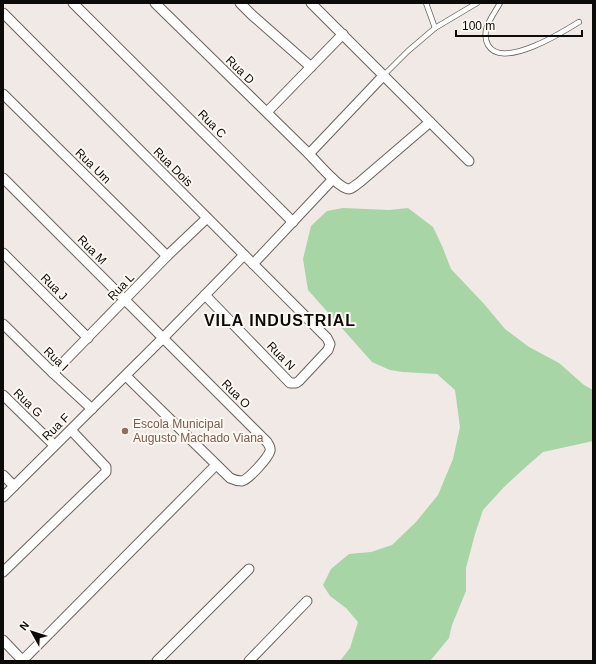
<svg xmlns="http://www.w3.org/2000/svg" width="596" height="664" viewBox="0 0 596 664" font-family="Arial,sans-serif">
<style>
.green{fill:#a7d5a5}
.lines{fill:none;stroke-linecap:round;stroke-linejoin:round}
.lane-casing{stroke:#68625e;stroke-width:6}
.street-casing{stroke:#68625e;stroke-width:11}
.lane{stroke:#fff;stroke-width:4.5}
.street{stroke:#fff;stroke-width:9}
.education-dot{fill:#8d6e63;stroke:#fdf7f2;stroke-width:1.5}
.labels{text-anchor:middle;stroke-width:4;stroke-linejoin:round;paint-order:stroke}
.street-label{font-size:12px;fill:#0d0b09;stroke:#fdf7f2}
.education-label{font-size:12px;fill:#785e54;stroke:#fdf7f2;text-anchor:start}
.district-label{font-size:16px;font-weight:bold;letter-spacing:1px;fill:#0d0b09;stroke:#fdf7f2}
</style>
<rect width="100%" height="100%" fill="#f0e9e5"/>
<path class="green" d="M343,208L389,210L408,208L433,227L442,246L451,269L485,305L505,329L529,347L559,363L584,385L593,390V441L543,452L528,465L504,487L483,510L475,534L466,568V591L452,625L449,638L430,661H340L350,648L358,622L346,608L330,596L323,585L331,569L349,554L371,552L392,545L416,522L438,495L453,459L460,427L455,390L437,374L403,372L390,370L372,362L308,290L303,259L311,226L327,211Z"/>
<g class="lines">
<defs>
<g id="lane">
<path d="M426,3L435,28"/>
<path d="M500,3C493,16 480,30 488,45C502,70 563,32 579,22"/>
<path d="M383,76L408,51L435,28L477,3"/>
</g>
<g id="street">
<path d="M73,3L293,222"/>
<path d="M155,3L309,154C316,161 339,189 349,189C353,188 357,184 360,182L430,122"/>
<path d="M240,3L252,15L311,67"/>
<path d="M311,3L469,161"/>
<path d="M3,13L327,338L330,344L328,350L299,381L296,383H290L205,295"/>
<path d="M3,94L167,256"/>
<path d="M267,112L343,34"/>
<path d="M309,154L383,76"/>
<path d="M3,178L267,442C269,445 271,448 270,451C268,458 249,479 242,481C238,481 234,480 230,478L126,376"/>
<path d="M3,253L88,338"/>
<path d="M253,264L333,179"/>
<path d="M3,324L53,373L92,409"/>
<path d="M53,373L167,256L207,218"/>
<path d="M3,395L54,445"/>
<path d="M3,475L14,486"/>
<path d="M3,497L163,338L244,255"/>
<path d="M3,572L106,472V467L71,430"/>
<path d="M3,640L23,661"/>
<path d="M22,661L216,465"/>
<path d="M157,661L249,569"/>
<path d="M249,661L307,601"/>
</g>
</defs>
<use href="#lane" class="lane-casing"/>
<use href="#street" class="street-casing"/>
<use href="#lane" class="lane"/>
<use href="#street" class="street"/>
</g>
<circle class="education-dot" cx="125" cy="431" r="4"/>
<g class="labels">
<g class="street-label">
<text transform="translate(240 70) rotate(44)" y="4">Rua D</text>
<text transform="translate(212 124) rotate(45)" y="4">Rua C</text>
<text transform="translate(93 166) rotate(44)" y="4">Rua Um</text>
<text transform="translate(173 167) rotate(45)" y="4">Rua Dois</text>
<text transform="translate(92 250) rotate(45)" y="4">Rua M</text>
<text transform="translate(54 287) rotate(45)" y="4">Rua J</text>
<text transform="translate(121 287) rotate(-46)" y="4">Rua L</text>
<text transform="translate(281 356) rotate(46)" y="4">Rua N</text>
<text transform="translate(56 359) rotate(44)" y="4">Rua I</text>
<text transform="translate(236 394) rotate(45)" y="4">Rua O</text>
<text transform="translate(28 403) rotate(44)" y="4">Rua G</text>
<text transform="translate(56 427) rotate(-44)" y="4">Rua F</text>
</g>
<g class="education-label">
<text x="133" y="428">Escola Municipal<tspan x="133" dy="14">Augusto Machado Viana</tspan></text>
</g>
<g class="district-label">
<text x="280" y="326">VILA INDUSTRIAL</text>
</g>
</g>
<rect width="596" height="664" fill="none" stroke="#0d0b09" stroke-width="8"/>
<g transform="translate(32 632) rotate(309)" stroke="#fdf7f2" stroke-width="3" paint-order="stroke">
<path d="M0-3L7 15L0 10L-7 15Z" fill="#0d0b09"/>
<text y="-6" font-size="11" font-weight="bold" text-anchor="middle" fill="#0d0b09">N</text>
</g>
<path d="M456 30v6h126v-6" fill="none" stroke="#0d0b09" stroke-width="2"/>
<text x="462" y="30" font-size="12" fill="#0d0b09" stroke="#fdf7f2" stroke-width="3" paint-order="stroke">100 m</text>
</svg>
